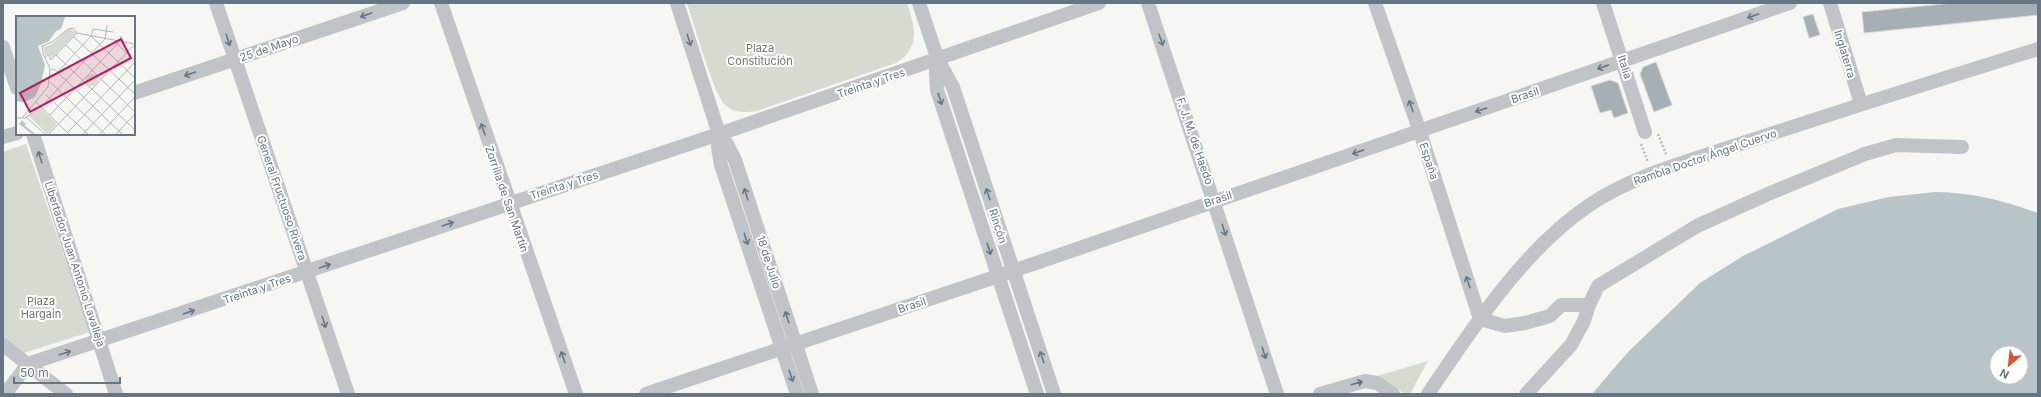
<svg xmlns="http://www.w3.org/2000/svg" width="2041" height="397" viewBox="0 0 2041 397" font-family="Inter,sans-serif">
<style>
.green{fill:#d6dbd2}
.water{fill:#b8c4c8;fill-rule:evenodd}
.building{fill:#a6afb4;stroke:#d8d8d5}
.lines{fill:none;stroke-linecap:round;stroke-linejoin:round}
.path{stroke:#b8bbbd;stroke-width:2.5;stroke-dasharray:2 2;stroke-linecap:butt}
.minor{stroke:#c0c4c7;stroke-width:14}
.oneway{stroke:#667783}
.labels{text-anchor:middle;stroke-width:4;stroke-linejoin:round;paint-order:stroke}
.street-label{font-size:11px;fill:#667783;stroke:#fff}
.park-label{font-size:11px;fill:#697a65;stroke:#fff}
.inset-river{fill:none;stroke:#b8c4c8;stroke-width:2}
.inset-road{fill:none;stroke:#afb8bc;stroke-width:1}
.view{fill:#c2185b;fill-opacity:0.15;stroke:#c2185b;stroke-width:2}
.inset-edge{fill:none;stroke:#667783;stroke-width:2}
</style>
<rect width="100%" height="100%" fill="#f6f6f3"/>
<g class="green">
<path d="M687,3H907C915,27 921,47 896,63L757,111C746,113 734,113 725,105C714,95 693,21 687,3Z"/>
<path d="M26,144L90,332L24,353L3,337V152Z"/>
<path d="M1428,361L1410,394H1405L1377,376Z"/>
</g>
<path class="water" d="M1935,192C1975,193 2001,200 2038,213V394H1592L1628,352L1700,283L1743,256L1838,209L1889,197ZM1997,353H2021V377H1997Z"/>
<g class="building">
<path d="M1953,3H2038V15L1864,33L1862,12Z"/>
<path d="M1813,14L1820,35L1809,38L1803,17Z"/>
<path d="M1656,62L1672,105L1654,112L1640,74L1643,67Z"/>
<path d="M1610,80L1618,83L1628,113L1614,118L1611,110L1600,113L1591,86Z"/>
</g>
<g class="lines">
<g class="path">
<path d="M1658,134L1666,154"/>
<path d="M1641,144L1648,162"/>
</g>
<g class="minor">
<path d="M216,3L348,394"/>
<path d="M441,3L576,394"/>
<path d="M677,3L719,134L718,147L721,165L797,394"/>
<path d="M919,3L938,60L953,87L1054,394"/>
<path d="M1148,3L1277,394"/>
<path d="M1375,3L1420,132L1480,319L1505,326L1525,323L1550,316L1561,305H1589"/>
<path d="M1603,3L1645,132"/>
<path d="M1830,3L1861,104"/>
<path d="M3,47L17,88"/>
<path d="M938,60L936,72L937,90L1037,394"/>
<path d="M134,93L403,3"/>
<path d="M33,134L116,394"/>
<path d="M719,134L727,144L735,160L812,394"/>
<path d="M3,137L17,133"/>
<path d="M3,345L66,394"/>
<path d="M5,394L28,364L719,134L1099,3"/>
<path d="M646,394L1013,271L1790,3"/>
<path d="M1320,394L1365,381L1377,383L1393,394"/>
<path d="M1428,394C1472,329 1522,251 1588,206C1635,174 1693,160 1746,142C1843,110 1941,79 2038,49"/>
<path d="M1526,394L1571,345L1584,321L1589,305L1598,286L1697,226L1768,194L1865,154L1896,145L1962,147"/>
</g>
</g>
<defs><path id="oneway-shaft" d="M-6 0H5M1.5-3L5.5 0L1.5 3" fill="none" stroke-width="1.6" stroke-linecap="round" stroke-linejoin="round"/></defs>
<g class="oneway">
<use href="#oneway-shaft" transform="translate(366 15) rotate(161)"/>
<use href="#oneway-shaft" transform="translate(1753 16) rotate(161)"/>
<use href="#oneway-shaft" transform="translate(228 40) rotate(72)"/>
<use href="#oneway-shaft" transform="translate(689 40) rotate(72)"/>
<use href="#oneway-shaft" transform="translate(1161 40) rotate(71)"/>
<use href="#oneway-shaft" transform="translate(1603 67) rotate(161)"/>
<use href="#oneway-shaft" transform="translate(190 74) rotate(161)"/>
<use href="#oneway-shaft" transform="translate(940 99) rotate(72)"/>
<use href="#oneway-shaft" transform="translate(1411 106) rotate(-109)"/>
<use href="#oneway-shaft" transform="translate(1481 110) rotate(161)"/>
<use href="#oneway-shaft" transform="translate(483 129) rotate(-109)"/>
<use href="#oneway-shaft" transform="translate(1358 152) rotate(161)"/>
<use href="#oneway-shaft" transform="translate(40 157) rotate(-108)"/>
<use href="#oneway-shaft" transform="translate(746 194) rotate(-108)"/>
<use href="#oneway-shaft" transform="translate(988 194) rotate(-108)"/>
<use href="#oneway-shaft" transform="translate(448 224) rotate(-19)"/>
<use href="#oneway-shaft" transform="translate(1224 230) rotate(72)"/>
<use href="#oneway-shaft" transform="translate(746 239) rotate(72)"/>
<use href="#oneway-shaft" transform="translate(989 249) rotate(72)"/>
<use href="#oneway-shaft" transform="translate(325 266) rotate(-19)"/>
<use href="#oneway-shaft" transform="translate(1468 282) rotate(-108)"/>
<use href="#oneway-shaft" transform="translate(189 312) rotate(-19)"/>
<use href="#oneway-shaft" transform="translate(787 317) rotate(-108)"/>
<use href="#oneway-shaft" transform="translate(324 322) rotate(72)"/>
<use href="#oneway-shaft" transform="translate(65 353) rotate(-18)"/>
<use href="#oneway-shaft" transform="translate(1264 353) rotate(72)"/>
<use href="#oneway-shaft" transform="translate(563 357) rotate(-109)"/>
<use href="#oneway-shaft" transform="translate(1042 357) rotate(-109)"/>
<use href="#oneway-shaft" transform="translate(791 376) rotate(71)"/>
<use href="#oneway-shaft" transform="translate(1357 383) rotate(-16)"/>
</g>
<g class="labels">
<g class="street-label">
<text transform="translate(269 48) rotate(-19)" y="4">25 de Mayo</text>
<text transform="translate(1845 54) rotate(73)" y="4">Inglaterra</text>
<text transform="translate(1625 67) rotate(72)" y="4">Italia</text>
<text transform="translate(871 83) rotate(-19)" y="4">Treinta y Tres</text>
<text transform="translate(1525 95) rotate(-19)" y="4">Brasil</text>
<text transform="translate(1195 141) rotate(71)" y="4">F. J. M. de Haedo</text>
<text transform="translate(1705 157) rotate(-19)" y="4">Rambla Doctor Ángel Cuervo</text>
<text transform="translate(1429 161) rotate(72)" y="4">España</text>
<text transform="translate(564 185) rotate(-18)" y="4">Treinta y Tres</text>
<text transform="translate(282 198) rotate(71)" y="4">General Fructuoso Rivera</text>
<text transform="translate(507 199) rotate(71)" y="4">Zorrilla de San Martín</text>
<text transform="translate(1218 199) rotate(-19)" y="4">Brasil</text>
<text transform="translate(998 226) rotate(72)" y="4">Rincón</text>
<text transform="translate(769 262) rotate(72)" y="4">18 de Julio</text>
<text transform="translate(75 264) rotate(72)" y="4">Libertador Juan Antonio Lavalleja</text>
<text transform="translate(257 289) rotate(-19)" y="4">Treinta y Tres</text>
<text transform="translate(912 305) rotate(-18)" y="4">Brasil</text>
</g>
<g class="park-label">
<text x="760" y="52">Plaza<tspan x="760" dy="13">Constitución</tspan></text>
<text x="41" y="305">Plaza<tspan x="41" dy="13">Hargain</tspan></text>
</g>
</g>
<g transform="translate(16 16)">
<rect width="119" height="119" fill="#f6f6f3"/>
<path d="M55,13L60,17L36,42L32,37L29,40L27,31L36,28L49,15ZM70 64a6 6 0 1 1 12 0a6 6 0 1 1-12 0ZM25,92L41,108L31,118L13,100Z" fill="#d6dbd2"/>
<path d="M0,0L49,1L45,13L40,15L33,25L22,30L29,49L25,68L19,81L8,86L0,85Z" fill="#b8c4c8"/>
<path class="inset-river" d="M5,105L8,108H5L19,119"/>
<path class="inset-road" d="M61,17L119,28M75,20L77,13L97,16M58,21L119,78M98,25L119,45M50,29L119,96M40,39L119,114M29,42L32,38L35,44L61,17M35,54L38,53L107,119M34,59L38,60L75,20L119,62M34,66L90,119M30,79L73,119M20,86L54,119M34,99L104,25L105,20M10,101L30,119M0,102H9L25,91L89,23L91,9M6,102L32,71L34,52L27,38L26,30L36,26L52,13L57,12L61,17M52,116L119,46M32,119L119,28M66,119L119,64M83,119L119,81M99,119L119,98"/>
<path class="view" d="M105,23L115,42L14,96L4,77Z"/>
<rect width="119" height="119" class="inset-edge"/>
</g>
<rect width="2041" height="397" fill="none" stroke="#667783" stroke-width="8"/>
<g transform="translate(2009 365) rotate(208)"><circle r="19" fill="#ffffff" stroke="#c2c9cd"/>
<path d="M0-3L7 15L0 10L-7 15Z" fill="#dd532c"/>
<text y="-6" font-size="11" font-weight="bold" text-anchor="middle" fill="#667783">N</text>
</g>
<path d="M14 377v6h106v-6" fill="none" stroke="#667783" stroke-width="2"/>
<text x="20" y="377" font-size="12" fill="#667783" stroke="#ffffff" stroke-width="3" paint-order="stroke">50 m</text>
</svg>
